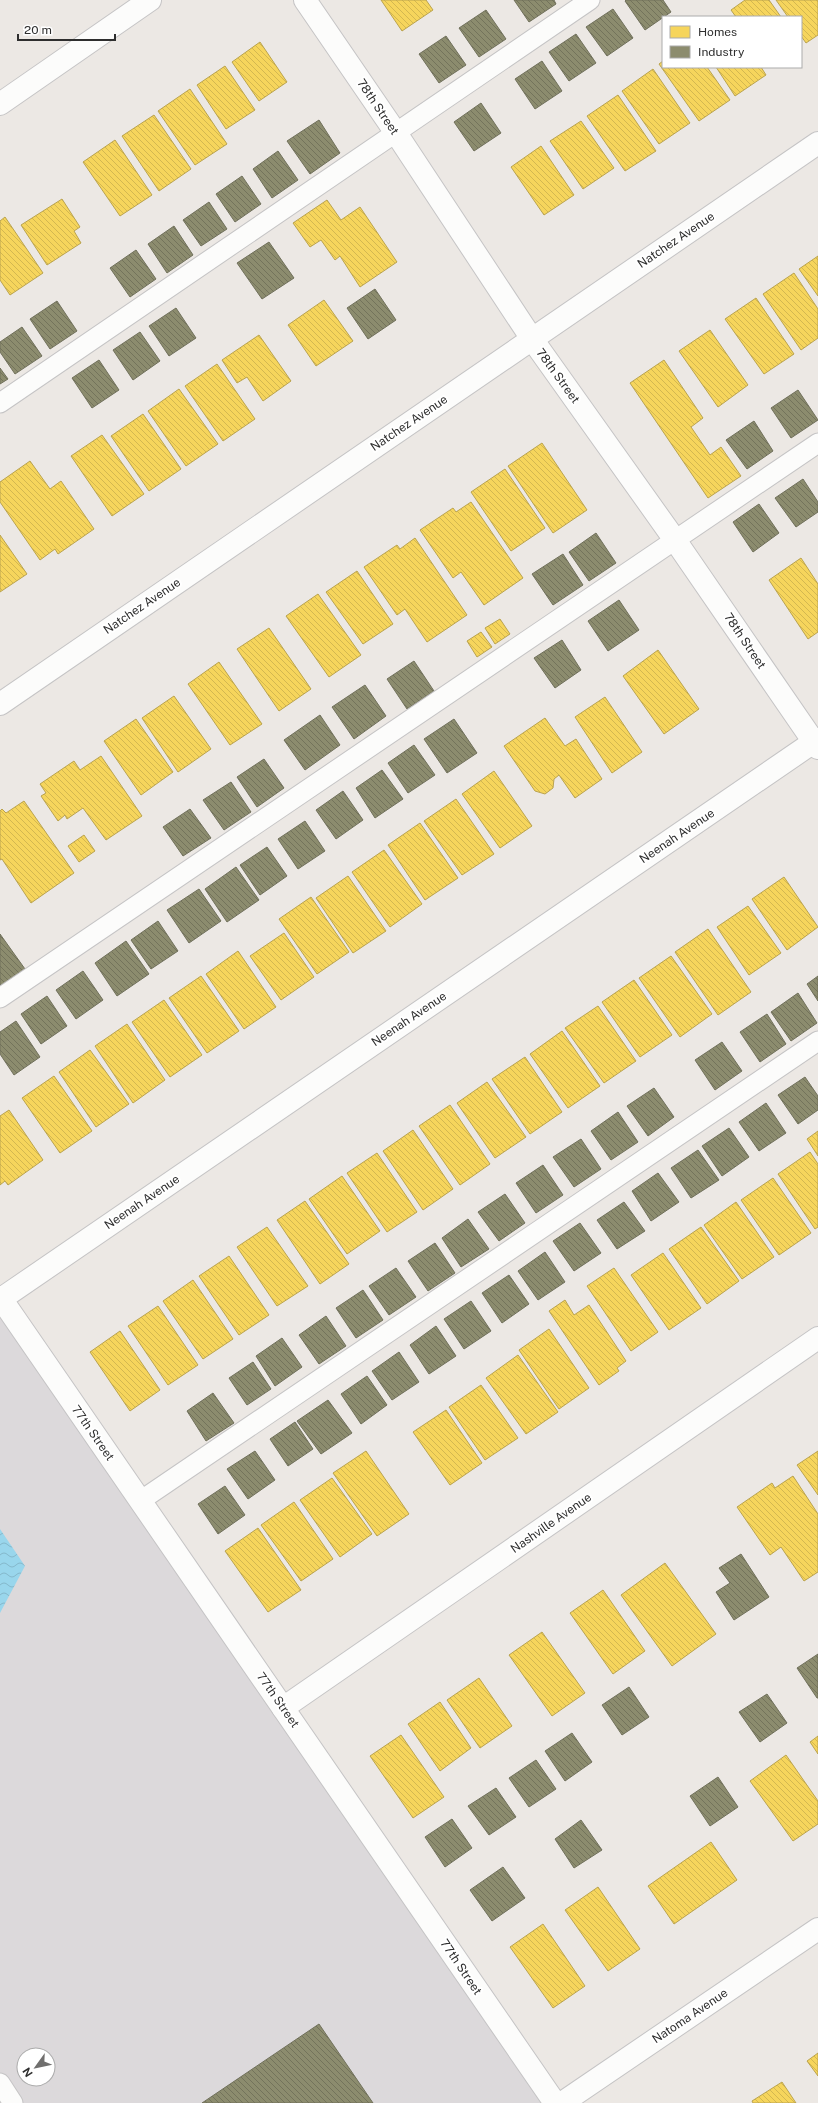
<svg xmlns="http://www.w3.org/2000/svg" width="818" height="2103" viewBox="0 0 818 2103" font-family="'Public Sans',sans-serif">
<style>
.industrial{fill:#dcd9db;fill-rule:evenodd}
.water{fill:url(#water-waves)}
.homes{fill:url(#homes-back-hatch);stroke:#baa34e}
.industry{fill:url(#industry-back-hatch);stroke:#70705b}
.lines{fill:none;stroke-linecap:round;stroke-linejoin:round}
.lane-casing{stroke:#c5c4c5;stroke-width:21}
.street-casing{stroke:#c5c4c5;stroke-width:24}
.lane{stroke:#fcfcfb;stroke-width:19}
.street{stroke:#fcfcfb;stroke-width:22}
.labels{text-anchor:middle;stroke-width:4;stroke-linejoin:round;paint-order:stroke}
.street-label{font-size:12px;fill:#2e2e2e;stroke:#fff}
</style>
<defs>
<pattern id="water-waves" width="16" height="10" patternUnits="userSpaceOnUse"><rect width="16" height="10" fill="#99d6ec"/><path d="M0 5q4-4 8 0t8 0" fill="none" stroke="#84b8cb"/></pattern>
<pattern id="homes-back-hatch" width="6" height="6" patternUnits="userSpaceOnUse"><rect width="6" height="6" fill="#f6d55c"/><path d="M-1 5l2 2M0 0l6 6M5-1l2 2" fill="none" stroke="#d3b750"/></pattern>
<pattern id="industry-back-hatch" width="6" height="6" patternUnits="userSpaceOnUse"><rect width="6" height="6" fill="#8c8c6e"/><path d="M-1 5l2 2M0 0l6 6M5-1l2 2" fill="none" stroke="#73735b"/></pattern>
</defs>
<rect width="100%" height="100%" fill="#ece8e4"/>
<path class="industrial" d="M0,1310L543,2103H0ZM24,2055H48V2079H24Z"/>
<path class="water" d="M0,1529L25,1566L0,1613Z"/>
<g class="homes">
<path d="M381,0H426L433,10L402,31Z"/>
<path d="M745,0H769L781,17H736L731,10Z"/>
<path d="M776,0H818V35L806,43L801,36V17H788Z"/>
<path d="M260,42L287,82L259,101L232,62Z"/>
<path d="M663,61V67H707L730,100L699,121L659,64Z"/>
<path d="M225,66L255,110L226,129L197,85Z"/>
<path d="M716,67H761L766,75L735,96Z"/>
<path d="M653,69L690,123L659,144L622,91Z"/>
<path d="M190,89L227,144L195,165L158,111Z"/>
<path d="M618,95L656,151L625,171L587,116Z"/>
<path d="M154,115L191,169L159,191L122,136Z"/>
<path d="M581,121L614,168L583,189L550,141Z"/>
<path d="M115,140L152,195L120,216L83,162Z"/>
<path d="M541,146L574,195L544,215L511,167Z"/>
<path d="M62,199L80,227L74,231L81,243L47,265L21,225Z"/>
<path d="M327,200L341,220L360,207L397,262L360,287L340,256L335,260L321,240L310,247L293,223Z"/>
<path d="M5,217L43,273L10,295L0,280V221Z"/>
<path d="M818,256V296L799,269Z"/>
<path d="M794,273L818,309V338L801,350L763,294Z"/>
<path d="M756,298L794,354L764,374L725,319Z"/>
<path d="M324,300L353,341L316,366L288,325Z"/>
<path d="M710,330L748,385L718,407L679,351Z"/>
<path d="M259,335L291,381L263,401L247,377L237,383L222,360Z"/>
<path d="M664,360L703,418L691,427L710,455L721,447L741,476L708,498L630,383Z"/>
<path d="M217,364L255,419L223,441L185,386Z"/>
<path d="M179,389L218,444L186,466L148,411Z"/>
<path d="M143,414L181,469L149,491L111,436Z"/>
<path d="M102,435L144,494L112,516L71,456Z"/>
<path d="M542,443L587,510L553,533L508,466Z"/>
<path d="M30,461L50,489L61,481L94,529L58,554L55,549L40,560L0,502V482Z"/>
<path d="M505,469L545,528L511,551L471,492Z"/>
<path d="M471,502L523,578L484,605L461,572L453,578L420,530L453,508L456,512Z"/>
<path d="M0,535L27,574L0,592Z"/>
<path d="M415,538L467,615L427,642L405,609L397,615L364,567L397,545L400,549Z"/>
<path d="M801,558L818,584V632L808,639L769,580Z"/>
<path d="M357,571L393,624L363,644L326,592Z"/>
<path d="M318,594L361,655L329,677L286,616Z"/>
<path d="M500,619L510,634L495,644L485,628Z"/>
<path d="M269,628L311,689L279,711L237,649Z"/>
<path d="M481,632L492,647L477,657L467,641Z"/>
<path d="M658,650L699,709L664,734L623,676Z"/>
<path d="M219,662L262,724L230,745L188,684Z"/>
<path d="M174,696L211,749L178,772L142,718Z"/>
<path d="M605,697L642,752L612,773L575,717Z"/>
<path d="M545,718L565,746L576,739L602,779L575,798L559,775L554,779L553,788L545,794L535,791L504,746Z"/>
<path d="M136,719L173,772L141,795L104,741Z"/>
<path d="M101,756L142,816L106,840L83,808L67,819L65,815L58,821L41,796L46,793L40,784L74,761L80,770Z"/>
<path d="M494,771L532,826L500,848L462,794Z"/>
<path d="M456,799L494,854L462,875L424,821Z"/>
<path d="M24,801L74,873L31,903L2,859L0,860V811L2,809L6,813Z"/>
<path d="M420,823L458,878L425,900L388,845Z"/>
<path d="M84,835L95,851L79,862L68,846Z"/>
<path d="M384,850L422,904L390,927L352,872Z"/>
<path d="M348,876L386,931L353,953L316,898Z"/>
<path d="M784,877L818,927L787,950L752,899Z"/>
<path d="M311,897L349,952L317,974L279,919Z"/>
<path d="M748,906L781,953L749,975L717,927Z"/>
<path d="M708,929L751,992L718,1015L675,952Z"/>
<path d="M284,933L314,977L281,1000L250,956Z"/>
<path d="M238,951L276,1007L244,1029L206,974Z"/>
<path d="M671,956L712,1014L680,1037L639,978Z"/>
<path d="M201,976L239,1031L207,1053L169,998Z"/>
<path d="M634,980L672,1035L640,1057L602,1002Z"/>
<path d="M164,1000L202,1055L170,1077L132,1022Z"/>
<path d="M598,1006L636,1061L604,1083L565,1028Z"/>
<path d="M127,1024L165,1080L133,1103L95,1046Z"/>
<path d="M562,1031L600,1086L568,1108L530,1054Z"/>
<path d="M90,1050L129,1104L96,1127L59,1072Z"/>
<path d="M525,1057L562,1112L530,1134L492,1079Z"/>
<path d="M54,1076L92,1131L60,1153L22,1098Z"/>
<path d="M487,1082L526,1137L495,1158L457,1103Z"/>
<path d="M450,1105L490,1164L460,1185L419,1126Z"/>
<path d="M9,1110L43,1160L8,1185L5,1181L0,1185V1116Z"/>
<path d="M413,1130L453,1189L423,1210L383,1151Z"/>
<path d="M818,1131V1156L807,1139Z"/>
<path d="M810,1152L818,1164V1227L815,1229L778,1174Z"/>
<path d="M377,1153L417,1212L387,1232L347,1173Z"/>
<path d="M342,1176L380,1231L347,1254L309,1199Z"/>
<path d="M773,1178L811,1233L779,1255L741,1200Z"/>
<path d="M305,1201L349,1264L320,1284L277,1220Z"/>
<path d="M736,1202L774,1257L742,1279L704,1225Z"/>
<path d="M267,1227L308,1286L277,1306L237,1247Z"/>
<path d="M701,1227L739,1281L707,1304L669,1249Z"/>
<path d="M663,1253L701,1308L669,1330L631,1275Z"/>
<path d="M229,1256L269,1315L239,1335L199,1276Z"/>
<path d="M614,1268L658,1332L631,1351L587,1286Z"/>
<path d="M193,1280L233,1339L203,1359L163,1301Z"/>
<path d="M565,1300L574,1315L589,1305L626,1361L617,1368L619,1371L599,1385L549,1311Z"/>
<path d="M158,1306L198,1365L168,1385L128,1326Z"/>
<path d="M549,1329L589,1388L559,1409L519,1350Z"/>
<path d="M120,1331L160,1390L130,1411L90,1352Z"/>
<path d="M518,1355L558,1412L526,1434L486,1378Z"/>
<path d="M481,1385L518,1438L485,1460L449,1407Z"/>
<path d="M446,1410L482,1463L450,1485L413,1432Z"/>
<path d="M366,1451L409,1514L377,1536L333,1473Z"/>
<path d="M818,1451V1495L797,1465Z"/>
<path d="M793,1476L818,1514V1572L804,1581L781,1547L770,1555L737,1507L772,1483L775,1488Z"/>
<path d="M332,1478L372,1534L340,1557L300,1500Z"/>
<path d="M294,1502L333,1559L301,1581L261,1525Z"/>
<path d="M258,1528L301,1590L268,1612L225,1551Z"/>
<path d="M665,1563L716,1634L672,1666L621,1595Z"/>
<path d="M603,1590L645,1651L613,1674L570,1613Z"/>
<path d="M542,1632L585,1693L552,1716L509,1655Z"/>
<path d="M479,1678L512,1726L480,1748L447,1700Z"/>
<path d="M440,1702L471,1748L440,1771L408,1724Z"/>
<path d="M401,1735L444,1797L413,1818L370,1756Z"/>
<path d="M818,1736V1754L810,1742Z"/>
<path d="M786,1755L818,1801V1824L793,1841L750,1781Z"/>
<path d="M711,1842L737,1880L674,1924L648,1886Z"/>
<path d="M598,1887L640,1949L608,1971L565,1910Z"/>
<path d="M543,1924L585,1986L553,2008L510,1947Z"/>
<path d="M818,2053V2076L807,2061Z"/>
<path d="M782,2082L796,2103H753L752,2101Z"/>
</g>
<g class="industry">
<path d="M514,0H554L556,4L529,22Z"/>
<path d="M626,0H663L671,12L645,30L625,1Z"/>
<path d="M613,9L633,38L607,56L586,27Z"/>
<path d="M486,10L506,39L479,57L459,28Z"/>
<path d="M576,34L596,63L569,81L549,52Z"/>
<path d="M446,36L466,65L439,83L419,54Z"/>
<path d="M542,61L562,91L535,109L515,79Z"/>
<path d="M481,103L501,133L474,151L454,122Z"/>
<path d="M319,120L340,153L310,174L287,141Z"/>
<path d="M278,151L298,180L272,198L253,169Z"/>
<path d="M242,176L261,204L235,222L216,194Z"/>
<path d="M209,202L227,229L201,246L183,220Z"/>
<path d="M174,226L193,255L167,273L148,244Z"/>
<path d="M269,242L294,278L262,299L237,263Z"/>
<path d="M136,250L156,279L130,297L110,268Z"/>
<path d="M375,289L396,320L368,339L347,308Z"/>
<path d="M57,301L77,331L50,349L30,319Z"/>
<path d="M176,308L196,338L169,356L149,326Z"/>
<path d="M22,327L42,356L15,374L0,352V342Z"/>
<path d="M140,332L160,361L133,380L113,350Z"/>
<path d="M99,360L119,390L92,408L72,378Z"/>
<path d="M0,368L8,379L0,384Z"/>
<path d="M798,390L818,420L791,438L771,408Z"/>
<path d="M754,421L773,451L747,469L726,440Z"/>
<path d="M803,479L818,502V512L796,527L775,498Z"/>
<path d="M759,504L779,533L753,552L733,522Z"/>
<path d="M596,533L616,563L589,581L569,552Z"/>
<path d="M563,554L583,585L553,605L532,574Z"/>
<path d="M619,600L639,630L608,651L588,621Z"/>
<path d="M562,640L581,670L555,688L534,658Z"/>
<path d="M414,661L434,691L407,709L387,679Z"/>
<path d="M365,685L386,716L354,739L332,707Z"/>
<path d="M320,715L340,745L305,770L284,740Z"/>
<path d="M454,719L477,753L447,773L424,739Z"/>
<path d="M414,745L435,775L408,793L388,763Z"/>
<path d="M264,759L284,788L257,807L237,777Z"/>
<path d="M382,770L403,799L375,818L356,788Z"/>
<path d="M231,782L251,812L224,830L203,800Z"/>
<path d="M343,791L363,820L336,839L316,810Z"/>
<path d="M190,809L211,838L183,856L163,827Z"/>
<path d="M305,821L325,851L298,869L278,839Z"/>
<path d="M267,847L287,876L260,895L240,865Z"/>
<path d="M236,867L259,900L227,922L205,889Z"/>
<path d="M199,889L221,921L189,943L167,910Z"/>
<path d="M158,921L178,951L151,969L131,940Z"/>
<path d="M0,934L25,969L0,986Z"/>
<path d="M126,941L149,974L117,996L95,963Z"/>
<path d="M83,971L103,1000L76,1019L56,990Z"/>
<path d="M818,976V1001L807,984Z"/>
<path d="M798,993L817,1023L791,1041L771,1012Z"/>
<path d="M47,996L67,1026L41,1044L21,1014Z"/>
<path d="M767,1014L786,1044L760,1062L740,1032Z"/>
<path d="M16,1021L40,1057L14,1075L0,1054V1032Z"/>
<path d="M722,1042L742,1071L715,1090L695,1060Z"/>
<path d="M805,1077L818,1096V1110L798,1124L778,1095Z"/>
<path d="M654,1088L674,1117L648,1136L627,1106Z"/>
<path d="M766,1103L786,1133L759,1151L739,1122Z"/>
<path d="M618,1112L638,1142L611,1160L591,1131Z"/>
<path d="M729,1128L749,1157L722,1176L702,1146Z"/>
<path d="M581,1139L601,1169L574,1187L553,1157Z"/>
<path d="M698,1150L719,1180L691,1198L671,1168Z"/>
<path d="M543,1165L563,1195L536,1213L516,1183Z"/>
<path d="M658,1173L679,1202L651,1221L632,1191Z"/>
<path d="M505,1194L525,1223L499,1241L478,1212Z"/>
<path d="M624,1202L645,1231L617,1249L597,1220Z"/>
<path d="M468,1219L489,1249L461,1267L442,1238Z"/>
<path d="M580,1223L601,1253L574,1271L553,1241Z"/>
<path d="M435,1243L455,1273L428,1291L408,1261Z"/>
<path d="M545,1252L565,1282L538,1300L518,1271Z"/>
<path d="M396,1268L416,1297L389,1315L369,1286Z"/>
<path d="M509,1275L529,1304L502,1323L482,1293Z"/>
<path d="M363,1290L383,1320L356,1338L336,1308Z"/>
<path d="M471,1301L491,1331L464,1349L444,1319Z"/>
<path d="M326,1316L346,1346L319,1364L299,1335Z"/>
<path d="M436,1326L456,1356L429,1374L410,1345Z"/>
<path d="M282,1338L302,1367L275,1386L256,1356Z"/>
<path d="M399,1352L419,1382L392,1400L372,1371Z"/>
<path d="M253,1362L271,1389L247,1405L229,1378Z"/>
<path d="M367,1376L387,1405L361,1424L341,1394Z"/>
<path d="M213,1393L234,1423L206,1441L187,1411Z"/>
<path d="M328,1400L352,1433L321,1454L297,1421Z"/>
<path d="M295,1422L313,1449L288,1466L270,1439Z"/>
<path d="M255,1451L275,1480L248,1499L227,1469Z"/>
<path d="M225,1486L245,1515L218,1534L198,1504Z"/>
<path d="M741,1554L769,1597L734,1620L716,1592L730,1583L719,1568Z"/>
<path d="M818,1654V1698H817L797,1668Z"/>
<path d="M629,1687L649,1717L622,1735L602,1705Z"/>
<path d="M767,1694L787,1723L760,1742L739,1712Z"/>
<path d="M572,1733L592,1762L565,1781L545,1751Z"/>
<path d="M536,1760L556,1789L529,1807L509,1778Z"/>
<path d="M718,1777L738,1807L710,1826L690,1796Z"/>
<path d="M496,1788L516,1817L489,1835L468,1806Z"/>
<path d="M452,1819L472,1848L445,1867L425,1837Z"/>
<path d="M581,1820L602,1850L574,1868L555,1839Z"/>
<path d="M503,1867L525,1898L492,1921L470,1890Z"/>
<path d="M319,2024L373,2103H202Z"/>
</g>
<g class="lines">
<defs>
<g id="lane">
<path d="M0,403L590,0"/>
<path d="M0,998L818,443"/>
<path d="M140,1501L818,1041"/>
<path d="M0,2083L13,2103"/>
</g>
<g id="street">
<path d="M305,0L396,133L532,339L675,540L818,748"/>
<path d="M0,104L150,0"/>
<path d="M0,704L818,143"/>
<path d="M0,1297L555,2103"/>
<path d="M1,1299L818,739"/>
<path d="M283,1708L818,1338"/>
<path d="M562,2103L818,1929"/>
</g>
</defs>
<use href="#lane" class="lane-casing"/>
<use href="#street" class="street-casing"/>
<use href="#lane" class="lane"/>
<use href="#street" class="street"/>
</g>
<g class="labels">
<g class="street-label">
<text transform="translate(378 107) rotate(56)" y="4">78th Street</text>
<text transform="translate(676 240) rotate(-34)" y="4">Natchez Avenue</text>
<text transform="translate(558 376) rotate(54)" y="4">78th Street</text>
<text transform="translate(409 423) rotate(-34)" y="4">Natchez Avenue</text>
<text transform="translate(142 606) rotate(-34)" y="4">Natchez Avenue</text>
<text transform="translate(745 641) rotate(56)" y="4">78th Street</text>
<text transform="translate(677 836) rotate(-34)" y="4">Neenah Avenue</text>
<text transform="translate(409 1019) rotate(-34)" y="4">Neenah Avenue</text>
<text transform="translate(142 1202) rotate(-34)" y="4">Neenah Avenue</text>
<text transform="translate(93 1433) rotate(55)" y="4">77th Street</text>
<text transform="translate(551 1523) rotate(-35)" y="4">Nashville Avenue</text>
<text transform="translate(278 1700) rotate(55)" y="4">77th Street</text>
<text transform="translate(461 1967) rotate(56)" y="4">77th Street</text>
<text transform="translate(690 2016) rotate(-34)" y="4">Natoma Avenue</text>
</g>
</g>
<rect x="662" y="16" width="140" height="52" fill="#ffffff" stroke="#ababab"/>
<rect x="670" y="26" width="20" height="12" fill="#f6d55c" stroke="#ababab"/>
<text x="698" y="36" font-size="12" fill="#2e2e2e">Homes</text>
<rect x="670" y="46" width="20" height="12" fill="#8c8c6e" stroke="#ababab"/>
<text x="698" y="56" font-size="12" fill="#2e2e2e">Industry</text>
<g transform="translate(36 2067) rotate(237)"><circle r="19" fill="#ffffff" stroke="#ababab"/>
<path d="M0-3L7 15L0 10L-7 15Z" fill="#706f6e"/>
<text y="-6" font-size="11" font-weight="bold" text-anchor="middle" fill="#2e2e2e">N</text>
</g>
<path d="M18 34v6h97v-6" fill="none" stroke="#2e2e2e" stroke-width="2"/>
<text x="24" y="34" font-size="12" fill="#2e2e2e" stroke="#ffffff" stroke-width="3" paint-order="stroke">20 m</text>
</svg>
